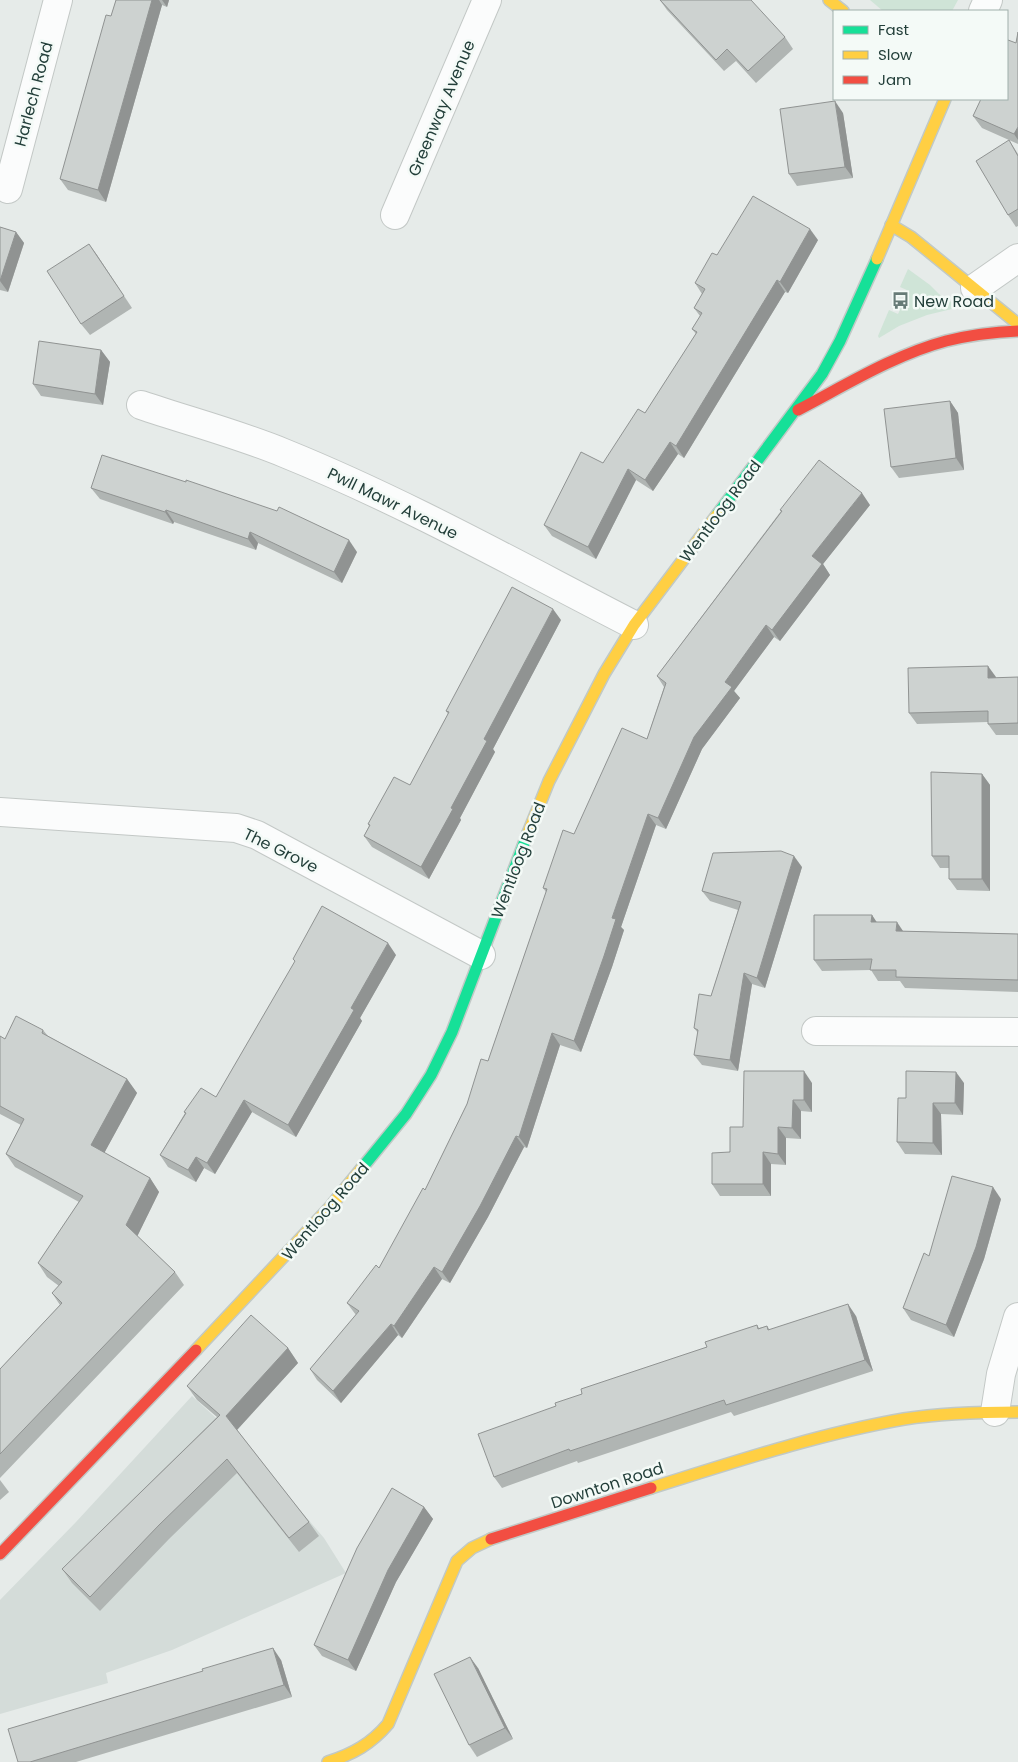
<svg xmlns="http://www.w3.org/2000/svg" width="1018" height="1762" viewBox="0 0 1018 1762" font-family="Poppins,sans-serif">
<style>
.built{fill:#d4dcd9}
.green{fill:#cfe4d7}
.lines{fill:none;stroke-linecap:round;stroke-linejoin:round}
.street-casing{stroke:#c3c8c6;stroke-width:30}
.fast-casing{stroke:#c1c9c6;stroke-width:14}
.slow-casing{stroke:#c1c9c6;stroke-width:14}
.jam-casing{stroke:#c1c9c6;stroke-width:14}
.street{stroke:#fbfcfc;stroke-width:28}
.fast{stroke:#16e098;stroke-width:11}
.slow{stroke:#ffcf43;stroke-width:11}
.jam{stroke:#f24e42;stroke-width:11}
.wall{fill:#b0b5b3}
.shaded-wall{fill:#909392}
.building{fill:#cdd2d0;stroke:#909392}
.labels{text-anchor:middle;stroke-width:5;stroke-linejoin:round;paint-order:stroke}
.street-label{font-size:16px;fill:#233f3a;stroke:#f4faf7}
.poi-label{font-size:16px;fill:#233f3a;stroke:#f4faf7;text-anchor:start}
</style>
<rect width="100%" height="100%" fill="#e6ebe9"/>
<path class="built" d="M192,1396L238,1438L324,1538L346,1573L172,1650L106,1673L108,1683L0,1714V1600L76,1522Z"/>
<g class="green">
<path d="M870,0H958L952,11H883Z"/>
<path d="M908,269L930,285L939,294L956,305V308L927,315L899,326L879,338L878,336L889,310L898,314L909,291L900,287Z"/>
</g>
<g class="lines">
<defs>
<g id="street">
<path d="M983,11L988,0"/>
<path d="M8,189L58,0"/>
<path d="M395,215L487,0"/>
<path d="M975,288L1018,258"/>
<path d="M141,405C188,421 238,434 284,453C405,502 519,566 634,625"/>
<path d="M0,812L236,828L257,835L481,955"/>
<path d="M816,1031L1018,1032"/>
<path d="M995,1412L1001,1374L1018,1317"/>
</g>
<g id="fast">
<path d="M717,515L822,374L840,341L877,259"/>
<path d="M362,1168L406,1114L431,1075L452,1032L528,833"/>
</g>
<g id="slow">
<path d="M829,0L843,11"/>
<path d="M891,225L911,237L1018,324"/>
<path d="M877,259L945,99"/>
<path d="M528,833L549,781L604,674L634,625L717,515"/>
<path d="M196,1350L331,1206L362,1168"/>
<path d="M651,1488C734,1462 818,1434 904,1419C942,1413 980,1412 1018,1412"/>
<path d="M328,1762C353,1754 371,1744 388,1724L457,1561L472,1548L491,1539"/>
</g>
<g id="jam">
<path d="M798,410C846,385 894,355 946,341C970,335 994,332 1018,331"/>
<path d="M491,1539L651,1488"/>
<path d="M0,1554L196,1350"/>
</g>
</defs>
<use href="#street" class="street-casing"/>
<use href="#fast" class="fast-casing"/>
<use href="#slow" class="slow-casing"/>
<use href="#jam" class="jam-casing"/>
<use href="#street" class="street"/>
<use href="#fast" class="fast"/>
<use href="#slow" class="slow"/>
<use href="#jam" class="jam"/>
</g>
<g class="wall">
<path d="M116,0H169L167,7L162,5L106,202L68,190L60,179Z"/>
<path d="M660,0L785,37L793,49L756,83L736,61L724,71L667,10Z"/>
<path d="M1018,32V144L982,128L973,116L1016,43Z"/>
<path d="M843,113L853,178L797,186L789,174Z"/>
<path d="M1009,140L1018,154V226L1016,227L1008,215Z"/>
<path d="M0,227L16,232L24,243L8,292L0,290Z"/>
<path d="M818,240L788,293L785,292L684,458L678,454L653,491L636,480L596,559L552,536L544,525L603,463L645,413L696,334L692,329L700,316L694,308L702,294L695,283L717,255Z"/>
<path d="M89,244L132,308L90,335L81,324Z"/>
<path d="M101,350L110,362L103,405L41,396L33,384Z"/>
<path d="M950,401L958,413L964,470L899,478L891,467Z"/>
<path d="M91,488L357,552L342,583L258,543L256,550L174,522L173,524L100,499Z"/>
<path d="M870,505L823,564L830,575L780,641L774,637L734,691L740,698L702,749L666,829L656,825L621,927L624,930L612,967L581,1052L560,1045L527,1148L524,1147L488,1217L450,1283L442,1279L402,1338L398,1335L341,1403L317,1380L310,1369L356,1315L347,1303L379,1268L425,1190L488,1061L546,892L543,888L574,834L647,739L664,687L657,676L781,511L780,510Z"/>
<path d="M561,620L493,749L495,752L460,818L461,820L429,879L372,847L364,836L369,826L368,824L410,785L448,714L446,711Z"/>
<path d="M1018,677V735H996L988,724V722L917,724L909,713L996,678Z"/>
<path d="M982,774L990,785V891L957,890L949,879V868H940L932,856Z"/>
<path d="M802,867L765,988L752,984L738,1071L702,1065L694,1055L698,1033L694,1028L711,996L738,910L710,901L702,891Z"/>
<path d="M872,915L876,922L903,931L1018,934V992L905,988L900,981H878L871,970L822,971L814,960Z"/>
<path d="M396,955L360,1018L362,1021L296,1137L252,1112L215,1174L204,1168L196,1182L168,1167L160,1155L185,1113L184,1112L216,1097L295,962L293,959Z"/>
<path d="M43,1030L48,1036L127,1079L137,1093L104,1153L150,1178L159,1192L137,1236L175,1272L184,1285L0,1478V1369L60,1305L52,1293L59,1286L47,1277L38,1263L79,1202L15,1167L6,1154L21,1125L0,1114V1036L5,1039Z"/>
<path d="M812,1083V1112L801,1111V1139L786,1138V1165L771,1164V1196H720L712,1184L743,1127Z"/>
<path d="M964,1083L963,1115L941,1114L942,1155L905,1154L897,1142L906,1098Z"/>
<path d="M1001,1199L984,1259L954,1337L911,1320L903,1308L929,1256Z"/>
<path d="M856,1316L873,1371L734,1416L731,1412L578,1463L577,1461L502,1488L494,1477L556,1406L582,1394L707,1347L757,1325L759,1328L767,1326L770,1330Z"/>
<path d="M288,1348L298,1363L237,1430L309,1522L319,1536L299,1552L237,1473L169,1539L100,1611L72,1583L62,1569L217,1417L197,1400L187,1386Z"/>
<path d="M0,1480L9,1492L0,1500Z"/>
<path d="M424,1507L433,1519L396,1582L356,1671L322,1656L314,1645Z"/>
<path d="M281,1660L292,1697L76,1762H18Z"/>
<path d="M478,1668L513,1739L477,1757L469,1745Z"/>
</g>
<g class="shaded-wall">
<path d="M152,0H159L162,5L106,202L98,190Z"/>
<path d="M162,0H169L167,7Z"/>
<path d="M835,101L843,113L853,178L845,167Z"/>
<path d="M1018,127V140L1014,134Z"/>
<path d="M810,229L818,240L788,293L780,282Z"/>
<path d="M16,232L24,243L8,292L0,281Z"/>
<path d="M89,244L97,255L132,308L124,296Z"/>
<path d="M777,280L785,292L684,458L676,446Z"/>
<path d="M101,350L110,362L103,405L95,394Z"/>
<path d="M950,401L958,413L964,470L956,458Z"/>
<path d="M670,442L678,454L653,491L645,480Z"/>
<path d="M628,469L636,480L596,559L588,547Z"/>
<path d="M862,493L870,505L823,564L830,575L780,641L772,630L812,556Z"/>
<path d="M166,510L174,522L173,524L165,512Z"/>
<path d="M250,532L258,543L256,550L248,539Z"/>
<path d="M349,540L357,552L342,583L334,572Z"/>
<path d="M553,609L561,620L493,749L495,752L460,818L461,820L429,879L421,867L484,739Z"/>
<path d="M766,625L774,637L734,691L740,698L702,749L666,829L658,818L694,737L725,682Z"/>
<path d="M988,666L996,677V689L988,678Z"/>
<path d="M982,774L990,785V891L982,879Z"/>
<path d="M648,814L656,825L621,927L624,930L612,967L581,1052L574,1041L612,918Z"/>
<path d="M794,856L802,867L765,988L757,978Z"/>
<path d="M872,915L880,927L871,922Z"/>
<path d="M897,922L905,934L896,931Z"/>
<path d="M388,943L396,955L360,1018L362,1021L296,1137L288,1125L351,1008Z"/>
<path d="M744,973L752,984L738,1071L730,1060Z"/>
<path d="M552,1033L560,1045L527,1148L519,1137Z"/>
<path d="M804,1071L812,1083V1112L804,1100Z"/>
<path d="M956,1072L964,1083L963,1115L955,1103Z"/>
<path d="M127,1079L137,1093L101,1159L91,1145Z"/>
<path d="M244,1100L252,1112L215,1174L207,1163Z"/>
<path d="M793,1100L801,1111V1139L792,1128Z"/>
<path d="M933,1103L941,1114L942,1155L933,1143Z"/>
<path d="M778,1127L786,1138V1165L778,1154Z"/>
<path d="M516,1136L524,1147L488,1217L450,1283L442,1272Z"/>
<path d="M763,1152L771,1164V1196L763,1184Z"/>
<path d="M196,1157L204,1168L196,1182L188,1170Z"/>
<path d="M150,1178L159,1192L136,1239L126,1225Z"/>
<path d="M993,1187L1001,1199L984,1259L954,1337L946,1325Z"/>
<path d="M434,1267L442,1279L402,1338L394,1326Z"/>
<path d="M848,1304L856,1316L873,1371L865,1360Z"/>
<path d="M391,1324L398,1335L341,1403L333,1391Z"/>
<path d="M288,1348L298,1363L236,1431L226,1416Z"/>
<path d="M424,1507L433,1519L396,1582L356,1671L348,1660L388,1570Z"/>
<path d="M273,1648L281,1660L292,1697L284,1685Z"/>
<path d="M470,1657L478,1668L513,1739L505,1728Z"/>
</g>
<g class="building">
<path d="M116,0H152L98,190L60,179L106,15L111,16Z"/>
<path d="M660,0H751L785,37L748,71L727,49L716,60Z"/>
<path d="M1018,32V127L1014,134L973,116L981,99H1007V42L1008,40L1016,43Z"/>
<path d="M835,101L845,167L789,174L780,109Z"/>
<path d="M1009,140L1018,156V209L1008,215L976,161Z"/>
<path d="M753,196L810,229L780,282L777,280L676,446L670,442L645,480L628,469L588,547L544,525L581,452L603,463L638,409L645,413L697,332L692,329L702,313L694,308L705,289L695,283L712,253L717,255Z"/>
<path d="M0,227L16,232L0,281Z"/>
<path d="M89,244L124,296L81,324L47,271Z"/>
<path d="M39,341L101,350L95,394L33,384Z"/>
<path d="M950,401L956,458L891,467L884,409Z"/>
<path d="M102,455L186,482V480L277,511L279,507L349,540L334,572L250,532L248,539L166,510L165,512L91,488Z"/>
<path d="M819,460L862,493L812,556L822,564L772,630L766,625L725,682L732,687L694,737L658,818L648,814L612,918L616,919L604,956L574,1041L552,1033L519,1137L516,1136L480,1206L442,1272L434,1267L394,1326L391,1324L333,1391L310,1369L359,1311L347,1303L376,1265L379,1268L423,1188L425,1190L467,1104L481,1059L488,1061L547,889L543,888L563,830L574,834L622,728L647,739L666,683L657,676L782,511L780,510Z"/>
<path d="M512,587L553,609L484,739L487,741L451,808L453,809L421,867L364,836L370,825L368,824L394,777L410,785L449,712L446,711Z"/>
<path d="M988,666V678L1018,677V723L988,724V711L909,713L908,668Z"/>
<path d="M931,772L982,774V879H949V856H932Z"/>
<path d="M781,851L794,856L757,978L744,973L730,1060L694,1055L698,1030L694,1028L699,994L711,996L741,902L702,891L713,853Z"/>
<path d="M322,906L388,943L351,1008L354,1010L288,1125L244,1100L207,1163L196,1157L188,1170L160,1155L186,1113L184,1112L201,1088L216,1097L295,961L293,959Z"/>
<path d="M814,915H872L871,922H897L896,931L1018,934V980L896,977V970H870L872,959L814,960Z"/>
<path d="M16,1016L43,1030L42,1033L127,1079L91,1145L150,1178L126,1225L175,1272L0,1454V1369L62,1303L52,1293L62,1282L38,1263L83,1196L6,1154L24,1119L0,1106V1036L5,1039Z"/>
<path d="M744,1071H804V1100H793L792,1128L778,1127V1154L763,1152V1184H712V1153L730,1152V1127H743Z"/>
<path d="M906,1071L956,1072L955,1103H933V1143L897,1142L898,1098H906Z"/>
<path d="M952,1176L993,1187L976,1247L946,1325L903,1308L924,1253L929,1256Z"/>
<path d="M848,1304L865,1360L726,1405L724,1400L570,1451L569,1449L494,1477L478,1434L556,1406L555,1403L582,1394L581,1389L707,1347L705,1342L757,1325L758,1329L767,1326L768,1330Z"/>
<path d="M251,1315L288,1348L226,1416L309,1522L289,1538L227,1459L159,1525L90,1597L62,1569L220,1415L187,1386Z"/>
<path d="M392,1488L424,1507L388,1570L348,1660L314,1645L357,1548Z"/>
<path d="M273,1648L284,1685L30,1762H18L8,1729L203,1671L202,1669Z"/>
<path d="M470,1657L505,1728L469,1745L434,1674Z"/>
</g>
<defs>
<symbol id="bus-bare" viewBox="-9 -9 18 18"><path d="M-5-6H5V4H4V6H2V4H-2V6H-4V4H-5ZM-3.5-4V0h7V-4ZM-3.5 1.2v1.5H-2V1.2ZM2 1.2v1.5H3.5V1.2Z" fill="#677b77" stroke="#f4faf7" stroke-width="2.5" paint-order="stroke"/></symbol>
</defs>
<g fill-rule="evenodd">
<use href="#bus-bare" x="888" y="288" width="25" height="25"/>
</g>
<g class="labels">
<g class="street-label">
<text transform="translate(33 94) rotate(-75)" y="6">Harlech Road</text>
<text transform="translate(441 108) rotate(-67)" y="6">Greenway Avenue</text>
<text transform="translate(393 503) rotate(26)" y="6">Pwll Mawr Avenue</text>
<text transform="translate(720 511) rotate(-53)" y="6">Wentloog Road</text>
<text transform="translate(281 850) rotate(26)" y="6">The Grove</text>
<text transform="translate(518 860) rotate(-69)" y="6">Wentloog Road</text>
<text transform="translate(325 1211) rotate(-49)" y="6">Wentloog Road</text>
<text transform="translate(607 1485) rotate(-18)" y="6">Downton Road</text>
</g>
<g class="poi-label">
<text x="914" y="307">New Road</text>
</g>
</g>
<rect x="833" y="10" width="175" height="90" fill="#f4faf7" stroke="#a0afab"/>
<rect x="843" y="26" width="25" height="8" fill="#16e098" stroke="#a0afab"/>
<text x="878" y="35" font-size="15" fill="#233f3a">Fast</text>
<rect x="843" y="51" width="25" height="8" fill="#ffcf43" stroke="#a0afab"/>
<text x="878" y="60" font-size="15" fill="#233f3a">Slow</text>
<rect x="843" y="76" width="25" height="8" fill="#f24e42" stroke="#a0afab"/>
<text x="878" y="85" font-size="15" fill="#233f3a">Jam</text>
</svg>
